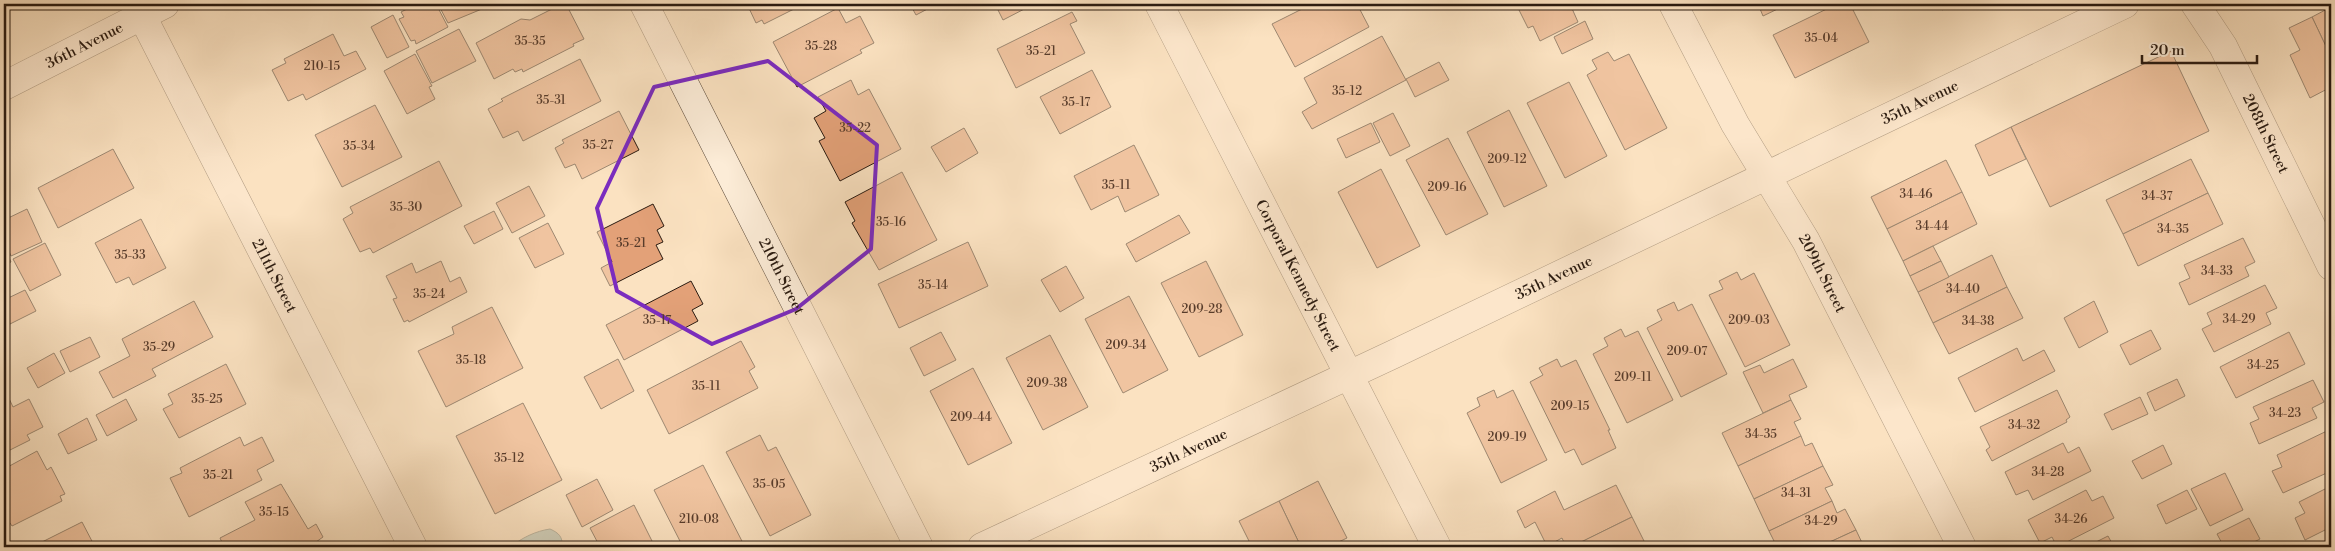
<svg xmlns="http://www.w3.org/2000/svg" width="2335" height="551" viewBox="0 0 2335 551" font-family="'Libre Bodoni',serif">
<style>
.water{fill:#9fbdb5;stroke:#707c73}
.building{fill:#e3a178;stroke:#2a1b11}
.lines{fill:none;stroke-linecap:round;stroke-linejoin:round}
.minor-casing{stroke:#5e4d3d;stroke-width:29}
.tertiary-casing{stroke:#5e4d3d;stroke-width:29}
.minor{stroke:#fcecd7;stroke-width:28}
.tertiary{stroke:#fcecd7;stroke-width:28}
.marked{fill:none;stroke:#7b2cbf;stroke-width:4;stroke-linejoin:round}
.labels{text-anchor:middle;stroke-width:4;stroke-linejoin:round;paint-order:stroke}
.number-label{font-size:12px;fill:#583c2b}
.street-label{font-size:15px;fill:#2a1b11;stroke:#fcecd7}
</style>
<rect width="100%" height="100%" fill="#fbe2c1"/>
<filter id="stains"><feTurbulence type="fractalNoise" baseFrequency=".004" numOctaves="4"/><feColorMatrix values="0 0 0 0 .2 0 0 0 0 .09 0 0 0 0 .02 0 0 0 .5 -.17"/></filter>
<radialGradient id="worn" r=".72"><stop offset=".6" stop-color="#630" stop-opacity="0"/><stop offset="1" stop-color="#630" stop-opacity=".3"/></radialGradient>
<path class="water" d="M550,529C559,533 563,537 562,547H511C521,538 536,531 550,529Z"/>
<g class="building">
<path d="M417,4H436L448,27L416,44L415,40L411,41L399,19L404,17L401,12Z"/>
<path d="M438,4H494L448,23Z"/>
<path d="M562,4H566L584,39L573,44L574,46L523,72L522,69L515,72L513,69L494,79L476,43L521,19L530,20Z"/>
<path d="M747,4H804L764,24L762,20L756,23Z"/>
<path d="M910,4H937L916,15Z"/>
<path d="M995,4H1034L1003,20Z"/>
<path d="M1312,4H1357L1369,27L1295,67L1272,24Z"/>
<path d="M1516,4H1570L1578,22L1540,41L1533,26L1528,28Z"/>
<path d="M1758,4H1788L1763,16Z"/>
<path d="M1837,4H1850L1869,42L1795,78L1773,35Z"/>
<path d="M1938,4H1954L1942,10Z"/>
<path d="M2331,7V57L2312,17Z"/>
<path d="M838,8L846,23L860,16L874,43L860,50L862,53L797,87L773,42Z"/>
<path d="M1072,12L1077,21L1070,24L1085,53L1016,88L997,49Z"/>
<path d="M393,15L409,47L387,58L371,27Z"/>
<path d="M2312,17L2331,57V87L2310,98L2290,55L2300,50L2289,28Z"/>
<path d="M1585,21L1593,39L1562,54L1554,37Z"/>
<path d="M459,29L476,61L432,83L416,51Z"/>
<path d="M333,34L344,56L356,51L366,69L306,100L303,94L288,101L272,70L286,63L284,59Z"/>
<path d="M1382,36L1406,80L1312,129L1302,112L1317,103L1304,78Z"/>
<path d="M2171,51L2209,131L2050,207L2011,127Z"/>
<path d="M1608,52L1614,61L1629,54L1667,128L1625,150L1587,75L1597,69L1592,60Z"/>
<path d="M415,54L432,86L429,87L435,99L407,114L384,71Z"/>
<path d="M580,59L601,101L523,141L518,131L503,138L488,109L503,101L501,99Z"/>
<path d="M1439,62L1449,80L1415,97L1406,79Z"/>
<path d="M1092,70L1111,107L1060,134L1040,97Z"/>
<path d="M851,80L858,95L869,89L901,149L840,181L819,141L825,138L814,118L826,111L818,97Z"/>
<path d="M1569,82L1607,156L1565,178L1527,103Z"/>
<path d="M375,105L402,157L342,187L315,135Z"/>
<path d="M1509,110L1547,186L1504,207L1467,132Z"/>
<path d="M619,111L639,150L582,179L575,164L565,168L555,148L564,143L562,140Z"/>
<path d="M1393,113L1410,146L1390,156L1373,123Z"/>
<path d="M1371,123L1380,142L1346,158L1337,139Z"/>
<path d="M2011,127L2026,159L1989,176L1975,145Z"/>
<path d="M964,128L978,153L946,172L931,147Z"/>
<path d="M1448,138L1488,214L1446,235L1406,160Z"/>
<path d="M1134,145L1159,195L1125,212L1118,196L1091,210L1074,176Z"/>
<path d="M113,149L134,188L58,228L38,188Z"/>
<path d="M2191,159L2208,193L2123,234L2106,200Z"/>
<path d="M1946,160L1962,192L1887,229L1871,197Z"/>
<path d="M439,161L462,206L373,253L370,248L360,252L343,219L353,213L350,207Z"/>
<path d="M1381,169L1420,246L1377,268L1338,192Z"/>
<path d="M902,172L937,240L879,270L852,223L855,221L845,202Z"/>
<path d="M529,186L545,216L512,233L496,203Z"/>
<path d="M1962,192L1977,224L1903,261L1887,229Z"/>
<path d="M2208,193L2223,224L2138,266L2123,234Z"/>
<path d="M653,204L664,226L657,230L663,242L656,245L663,259L610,286L601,268L612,262L597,232Z"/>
<path d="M27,209L42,242L11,256L4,240V220Z"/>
<path d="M494,211L503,229L474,244L464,226Z"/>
<path d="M1179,215L1190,233L1136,262L1126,244Z"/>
<path d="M141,219L166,268L133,285L129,277L116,283L95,243Z"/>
<path d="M548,223L564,254L535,268L519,238Z"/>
<path d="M2243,238L2255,262L2245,267L2249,276L2189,305L2179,283L2190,278L2184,265Z"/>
<path d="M968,242L988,286L899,328L878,284Z"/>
<path d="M45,243L61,275L30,291L13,259Z"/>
<path d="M1933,246L1941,261L1910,276L1903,261Z"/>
<path d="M4,247L11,262L4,265Z"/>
<path d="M1992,255L2007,287L1933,323L1918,292Z"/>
<path d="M441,261L450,282L460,277L467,292L409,322L408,320L404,322L393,299L397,298L386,276L412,263L416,273Z"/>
<path d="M1206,261L1243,335L1199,357L1161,283Z"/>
<path d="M1941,261L1949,277L1918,292L1910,276Z"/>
<path d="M1066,266L1084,298L1060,312L1041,280Z"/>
<path d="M1737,272L1741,280L1754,273L1790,345L1745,367L1709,295L1723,289L1719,281Z"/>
<path d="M691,281L703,304L692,310L698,321L624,360L606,325Z"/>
<path d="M2265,285L2277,308L2266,313L2271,324L2214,352L2202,329L2212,324L2207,313Z"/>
<path d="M2007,287L2023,318L1949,354L1933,323Z"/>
<path d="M25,290L36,311L4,327V300Z"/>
<path d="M1129,296L1168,370L1123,393L1085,319Z"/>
<path d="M194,301L213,337L152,369L156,376L113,398L99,372L130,356L122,339Z"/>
<path d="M2094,301L2108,332L2079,348L2064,318Z"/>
<path d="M1674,302L1678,311L1692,304L1727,374L1681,397L1647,328L1662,320L1657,310Z"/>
<path d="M492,307L523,368L446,407L418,351L454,334L452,327Z"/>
<path d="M1621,329L1625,337L1638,331L1673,400L1627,423L1593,354L1608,346L1604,338Z"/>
<path d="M2151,330L2161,349L2130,365L2120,345Z"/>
<path d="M941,332L956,360L924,376L910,348Z"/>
<path d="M2289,332L2305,364L2236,398L2220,367Z"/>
<path d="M1050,335L1088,407L1043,430L1006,358Z"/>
<path d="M90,337L100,357L70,372L60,351Z"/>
<path d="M741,341L755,367L749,371L758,388L669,434L647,390Z"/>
<path d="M2017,348L2023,361L2044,350L2055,371L1975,412L1958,378Z"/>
<path d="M54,353L65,373L38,388L27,368Z"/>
<path d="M618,359L634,391L601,409L584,377Z"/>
<path d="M1557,359L1561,367L1576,360L1610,430H1608L1616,448L1582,465L1574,449L1565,453L1530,382L1543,375L1539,368Z"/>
<path d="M1793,359L1807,387L1789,395L1791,400L1763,413L1743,372L1760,365L1764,373Z"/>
<path d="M226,364L246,404L179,438L163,409L173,404L168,394Z"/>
<path d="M973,368L1012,443L968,465L930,391Z"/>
<path d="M2177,379L2185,396L2155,411L2147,393Z"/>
<path d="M2313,380L2324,402L2312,408L2317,418L2259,444L2250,423L2259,419L2253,407Z"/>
<path d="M5,390L13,407L29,399L43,427L27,435L30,440L4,453Z"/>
<path d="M1494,390L1497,398L1513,390L1547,460L1501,483L1467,413L1480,406L1477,398Z"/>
<path d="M2057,390L2070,417L2066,420L2067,422L1992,461L1986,450L1990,447L1980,427Z"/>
<path d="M2140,397L2148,414L2112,430L2104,414Z"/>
<path d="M126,399L137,420L107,436L96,415Z"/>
<path d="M1791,400L1801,419L1794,422L1801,436L1738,466L1722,433Z"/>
<path d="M523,403L562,480L495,514L456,436Z"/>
<path d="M87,418L97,440L68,454L58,434Z"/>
<path d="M2331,429V471L2283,493L2272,471L2282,467L2277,455Z"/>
<path d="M760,435L768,451L776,447L811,515L770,536L726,452Z"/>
<path d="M1801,436L1805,446L1812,443L1823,466L1754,499L1738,466Z"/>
<path d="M240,437L244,446L262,437L274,461L257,470L262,480L189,517L170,478L182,473L180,468Z"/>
<path d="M2063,443L2068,453L2079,447L2091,471L2033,500L2028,490L2016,495L2005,472Z"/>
<path d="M2163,445L2172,464L2142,479L2132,461Z"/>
<path d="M37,451L47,470L51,467L65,494L60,496L62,501L12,526L10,523L4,526V469Z"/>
<path d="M703,465L745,547H683L654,490Z"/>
<path d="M1823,466L1833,485L1825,488L1832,501L1769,531L1754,499Z"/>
<path d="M2225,473L2243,510L2210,526L2191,489Z"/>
<path d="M597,479L613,510L582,527L566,495Z"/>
<path d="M1318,481L1347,538L1328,547H1301L1279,501Z"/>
<path d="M281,484L308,529L316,524L323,537L309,547H224L220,538L255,520L245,502Z"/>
<path d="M1616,485L1632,517L1571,547H1566L1562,538L1547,546L1535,522L1525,528L1517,511L1555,491L1564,510Z"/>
<path d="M2331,486V527L2305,540L2295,518L2305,513L2299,502Z"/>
<path d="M2086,490L2092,501L2103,496L2114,518L2057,547L2052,537L2040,543L2028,520Z"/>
<path d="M2187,490L2197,509L2166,524L2157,505Z"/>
<path d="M1279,501L1301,547H1252L1239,521Z"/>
<path d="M1832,501L1837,513L1845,509L1856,530L1819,547H1777L1769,531Z"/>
<path d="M634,505L655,547H600L590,528Z"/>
<path d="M1632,517L1647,547H1571Z"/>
<path d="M2249,518L2260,539L2244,547H2224L2217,534Z"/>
<path d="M82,522L94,545L89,547H32Z"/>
<path d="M1856,530L1864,547H1819Z"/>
<path d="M2108,536L2114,547H2086Z"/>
<path d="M1198,542L1200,547H1186Z"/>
</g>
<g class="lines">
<defs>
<g id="minor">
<path id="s1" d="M136,4L413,547"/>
<path id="s2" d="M644,4L919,547"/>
<path id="s3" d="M1159,4L1437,547"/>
<path id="s4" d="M1673,4L1735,124L1806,241L1962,547"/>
<path id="s5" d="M2195,4L2223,46L2331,266"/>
<path id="s6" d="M4,86L165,4"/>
</g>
<g id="tertiary">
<path id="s7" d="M982,547L1394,354L2125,4"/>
</g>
</defs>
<use href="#minor" class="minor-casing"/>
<use href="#tertiary" class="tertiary-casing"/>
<use href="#minor" class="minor"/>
<use href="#tertiary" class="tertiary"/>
</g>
<path d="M0 0H2335V551H0ZM768,61L877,145L871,249L796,309L712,344L617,291L597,208L654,87Z" fill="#fbe2c1" fill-opacity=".55" fill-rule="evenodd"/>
<path class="marked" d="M768,61L877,145L871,249L796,309L712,344L617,291L597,208L654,87Z"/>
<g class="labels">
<g class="number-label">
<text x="1821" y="42">35-04</text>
<text x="530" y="45">35-35</text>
<text x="821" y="50">35-28</text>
<text x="1041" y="55">35-21</text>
<text x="322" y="70">210-15</text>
<text x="1347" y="95">35-12</text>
<text x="551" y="104">35-31</text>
<text x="1076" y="106">35-17</text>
<text x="855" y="132">35-22</text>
<text x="598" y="149">35-27</text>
<text x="359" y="150">35-34</text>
<text x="1507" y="163">209-12</text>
<text x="1116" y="189">35-11</text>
<text x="1447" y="191">209-16</text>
<text x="1916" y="198">34-46</text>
<text x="2157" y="200">34-37</text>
<text x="406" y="211">35-30</text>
<text x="891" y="226">35-16</text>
<text x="1932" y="230">34-44</text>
<text x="2173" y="233">34-35</text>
<text x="631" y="247">35-21</text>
<text x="130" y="259">35-33</text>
<text x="2217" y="275">34-33</text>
<text x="933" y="289">35-14</text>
<text x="1963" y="293">34-40</text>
<text x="429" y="298">35-24</text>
<text x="1202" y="313">209-28</text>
<text x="2239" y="323">34-29</text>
<text x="657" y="324">35-17</text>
<text x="1749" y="324">209-03</text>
<text x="1978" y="325">34-38</text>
<text x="1126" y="349">209-34</text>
<text x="159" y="351">35-29</text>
<text x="1687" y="355">209-07</text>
<text x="471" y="364">35-18</text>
<text x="2263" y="369">34-25</text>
<text x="1633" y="381">209-11</text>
<text x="1047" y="387">209-38</text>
<text x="706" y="390">35-11</text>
<text x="207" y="403">35-25</text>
<text x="1570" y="410">209-15</text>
<text x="2285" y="417">34-23</text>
<text x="971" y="421">209-44</text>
<text x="2024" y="429">34-32</text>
<text x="1761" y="438">34-35</text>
<text x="1507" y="441">209-19</text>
<text x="509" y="462">35-12</text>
<text x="2048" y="476">34-28</text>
<text x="218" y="479">35-21</text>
<text x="769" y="488">35-05</text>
<text x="1796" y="497">34-31</text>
<text x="274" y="516">35-15</text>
<text x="699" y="523">210-08</text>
<text x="2071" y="523">34-26</text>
<text x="1821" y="525">34-29</text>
</g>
<g class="street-label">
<text dy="5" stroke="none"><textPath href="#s6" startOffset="90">36th Avenue</textPath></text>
<text dy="5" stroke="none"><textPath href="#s7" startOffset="1038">35th Avenue</textPath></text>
<text dy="5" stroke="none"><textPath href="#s5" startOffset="148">208th Street</textPath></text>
<text dy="5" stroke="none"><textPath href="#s4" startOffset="308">209th Street</textPath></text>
<text dy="5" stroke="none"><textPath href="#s1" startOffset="305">211th Street</textPath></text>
<text dy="5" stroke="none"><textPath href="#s2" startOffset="305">210th Street</textPath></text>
<text dy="5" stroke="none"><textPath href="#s3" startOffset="305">Corporal Kennedy Street</textPath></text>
<text dy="5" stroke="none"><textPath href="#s7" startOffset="632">35th Avenue</textPath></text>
<text dy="5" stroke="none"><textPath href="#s7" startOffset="228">35th Avenue</textPath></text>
</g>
</g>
<rect width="2335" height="551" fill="none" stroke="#fbe2c1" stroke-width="20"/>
<rect x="5" y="5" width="2325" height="541" fill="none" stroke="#2a1b11" stroke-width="2.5"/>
<rect x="10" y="10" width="2315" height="531" fill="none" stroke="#2a1b11"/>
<path d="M2142 55v8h115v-8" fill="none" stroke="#2a1b11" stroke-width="2.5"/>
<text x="2150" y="55" font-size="15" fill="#2a1b11" stroke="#fcecd7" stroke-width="4" paint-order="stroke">20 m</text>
<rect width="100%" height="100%" filter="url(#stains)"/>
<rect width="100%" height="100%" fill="url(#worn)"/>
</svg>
